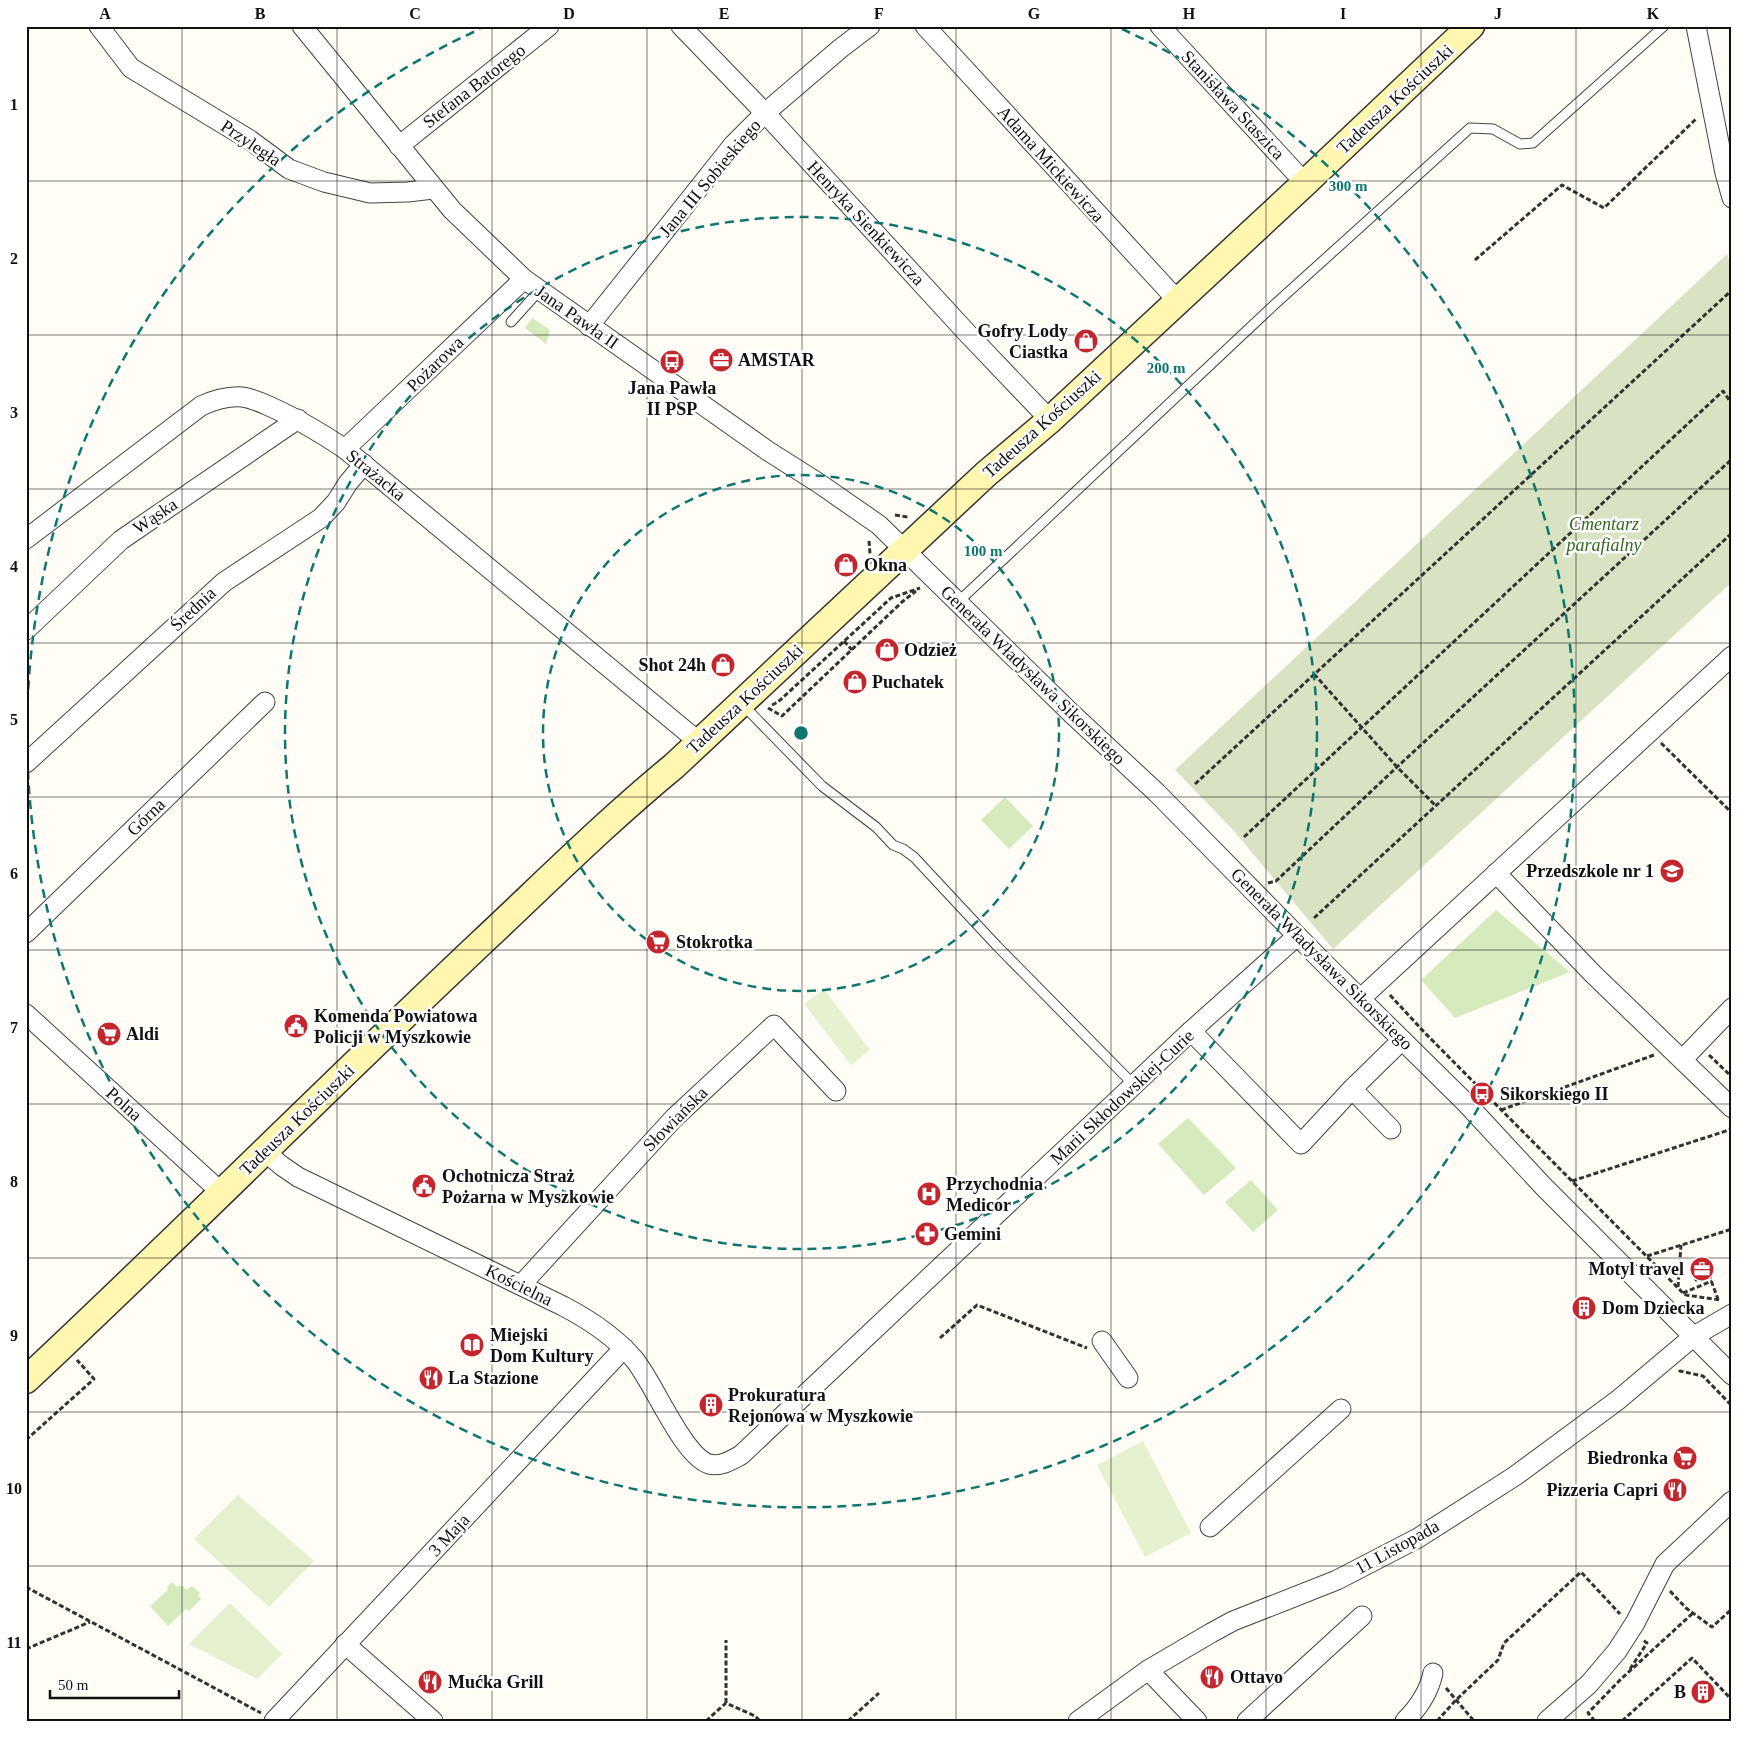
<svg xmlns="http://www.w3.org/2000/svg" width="1758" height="1747" viewBox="0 0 1758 1747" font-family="'Times New Roman',serif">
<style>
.green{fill:#d5ebbd}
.cemetery{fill:#d9e3c4}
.pitch{fill:#e6f2cf}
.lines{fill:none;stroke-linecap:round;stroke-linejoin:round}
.lane-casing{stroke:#444;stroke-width:11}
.street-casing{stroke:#444;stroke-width:21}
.secondary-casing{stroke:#333;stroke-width:29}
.path{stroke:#333;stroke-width:3;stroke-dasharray:5 2.5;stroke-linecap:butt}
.lane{stroke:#fff;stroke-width:9}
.street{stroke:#fff;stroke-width:19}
.secondary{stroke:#fff6b0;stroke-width:26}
.grid{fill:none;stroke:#111;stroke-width:1;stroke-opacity:0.55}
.ring{fill:none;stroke:#0f766e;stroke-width:2.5;stroke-dasharray:9 6}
.labels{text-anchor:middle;stroke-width:5;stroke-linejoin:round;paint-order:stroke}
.street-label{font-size:18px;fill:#111;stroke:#fff}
.poi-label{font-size:18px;font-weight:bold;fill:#111;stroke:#fff;text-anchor:start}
.park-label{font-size:18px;font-style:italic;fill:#2f6b1f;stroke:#fff}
.centre{fill:#0f766e;stroke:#fff;stroke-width:2.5}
.ring-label{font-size:15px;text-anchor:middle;font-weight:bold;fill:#0f766e;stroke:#fff;stroke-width:5;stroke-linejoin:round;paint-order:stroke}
.neatline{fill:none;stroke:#111;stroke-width:2}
.grid-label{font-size:16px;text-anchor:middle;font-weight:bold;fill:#111}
</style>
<rect width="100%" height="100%" fill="#fffdf5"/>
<g class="green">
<path d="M532,318L550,330L546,344L525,328Z"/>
<path d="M1005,797L1033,826L1009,849L981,820Z"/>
<path d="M1496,910L1570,972L1455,1018L1421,980Z"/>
<path d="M1188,1118L1236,1168L1204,1195L1158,1144Z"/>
<path d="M1251,1180L1278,1210L1253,1232L1225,1202Z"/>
<path d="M172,1582L177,1587L181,1585L187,1590L192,1586L200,1593L198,1595L201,1599L189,1611L186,1609L168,1626L150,1606L168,1590L167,1587Z"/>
</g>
<path class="cemetery" d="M1727,254L1732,269V582L1333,949L1233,830L1175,770Z"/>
<g class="pitch">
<path d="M824,989L870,1050L851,1065L804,1004Z"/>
<path d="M1143,1441L1191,1533L1145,1557L1097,1465Z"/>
<path d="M238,1495L314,1561L269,1607L194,1539Z"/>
<path d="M230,1603L282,1654L257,1679L189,1644Z"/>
</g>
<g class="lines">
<defs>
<g id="lane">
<path d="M511,322L539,291"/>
<path d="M958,602L1274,305L1470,128L1493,129L1520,144L1533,143L1664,26"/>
<path d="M743,705L822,786L876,827L893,845L903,849L914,857L997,946L1134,1085"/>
</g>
<g id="street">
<path d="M99,26L131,68L250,140L289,169L324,182L370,193L408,192L433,189"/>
<path d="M302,26L452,210L524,279L768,451L820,484L879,525L1071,713L1157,793L1323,962L1466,1103L1543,1186L1732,1375"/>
<path d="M681,26L765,113L968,334L1050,420"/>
<path d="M925,26L1178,301"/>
<path d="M1160,26L1305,183"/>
<path d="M1696,26L1725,173L1732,198"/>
<path d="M399,146L549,26"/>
<path d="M589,326L733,145L765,113L841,48L870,26"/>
<path d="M345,449L524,279"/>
<path d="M26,539L201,406C214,400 227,396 242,397C252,398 262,403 271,407C298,419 321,433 345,449L699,742"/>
<path d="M26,630L121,540L298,419"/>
<path d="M26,763L224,582L321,518L336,502L348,483L364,464"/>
<path d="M1496,873L1593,974L1732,1108"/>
<path d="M26,933L265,702"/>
<path d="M1360,999L1732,656"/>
<path d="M26,1014L222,1193"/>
<path d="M1191,1031L1301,1144L1352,1089L1402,1040"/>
<path d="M1683,1059L1732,1008"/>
<path d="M1352,1089L1391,1129"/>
<path d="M265,1152L282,1166L298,1177L563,1306C590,1320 614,1336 634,1359C654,1383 683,1456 709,1464C721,1467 732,1460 741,1455L1191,1031L1297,936"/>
<path d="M521,1285L674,1118L774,1025L836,1091"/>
<path d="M1102,1341L1128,1378"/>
<path d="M1210,1527L1341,1409"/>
<path d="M345,1644L433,1721"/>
<path d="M1148,1670L1197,1721"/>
<path d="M274,1721L624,1348"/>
<path d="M1078,1721L1148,1670L1211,1633L1233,1621L1337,1580L1418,1538L1515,1476L1618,1400L1694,1336L1732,1314"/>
<path d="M1247,1721L1362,1616"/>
<path d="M1405,1721C1419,1707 1429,1692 1433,1673"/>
<path d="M1547,1721L1589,1684L1617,1651L1635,1623L1665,1564L1732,1501"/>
</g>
<path id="secondary" d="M26,1380C180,1236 329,1086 482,942C545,883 607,821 674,766L986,474L1050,420L1305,183L1471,26"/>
</defs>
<use href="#lane" class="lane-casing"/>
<use href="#street" class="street-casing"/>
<use href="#secondary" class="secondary-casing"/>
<g class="path">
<path d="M1475,260L1562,185L1604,208L1697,118"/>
<path d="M895,515L908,517"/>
<path d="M869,541L870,554"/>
<path d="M844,641L852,650"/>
<path d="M1314,674L1397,767L1435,805"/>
<path d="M772,705L778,702L891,598L920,588"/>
<path d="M768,708L782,716L902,602L916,591"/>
<path d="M1661,743L1732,813"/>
<path d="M1195,784L1732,290"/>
<path d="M1244,837L1723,391L1732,404"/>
<path d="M1268,883L1276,881L1397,767L1732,459"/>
<path d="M1314,918L1732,533"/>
<path d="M1390,995L1424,1032L1683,1293L1686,1295L1720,1300"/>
<path d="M1709,1055L1732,1077"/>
<path d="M1501,1110L1654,1055"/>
<path d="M1572,1181L1732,1129"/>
<path d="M1647,1256L1732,1229"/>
<path d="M1696,1278V1280L1709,1275L1718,1299"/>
<path d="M1678,1287L1681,1245"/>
<path d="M1683,1293L1712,1281"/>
<path d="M940,1338L977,1305L1087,1348"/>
<path d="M1679,1372L1680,1371L1703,1376L1732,1406"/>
<path d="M26,1440L94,1379L77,1360"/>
<path d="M26,1587L261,1713"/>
<path d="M1670,1591L1686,1608L1712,1627L1732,1609"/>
<path d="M26,1649L90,1622"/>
<path d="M1630,1669L1647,1643L1643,1640"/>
<path d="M1446,1688L1474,1721"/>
<path d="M726,1703V1640"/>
<path d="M706,1721L726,1703L755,1716L760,1721"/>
<path d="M848,1721L879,1693"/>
<path d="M1437,1721L1456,1700L1498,1660L1504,1643L1581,1572L1620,1614"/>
<path d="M1595,1721L1588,1713L1621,1679L1693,1613"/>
<path d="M1622,1721L1692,1658L1732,1700"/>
</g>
<use href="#lane" class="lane"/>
<use href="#street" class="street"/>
<use href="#secondary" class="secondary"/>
</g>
<path class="grid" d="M182,26V1721M337,26V1721M492,26V1721M647,26V1721M802,26V1721M956,26V1721M1111,26V1721M1266,26V1721M1421,26V1721M1576,26V1721M26,181H1732M26,335H1732M26,489H1732M26,643H1732M26,797H1732M26,950H1732M26,1104H1732M26,1258H1732M26,1412H1732M26,1566H1732"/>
<g class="ring">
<circle cx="801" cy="733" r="258"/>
<circle cx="801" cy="733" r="516"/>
<path d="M1122 29A774 774 0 1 1 480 29"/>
</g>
<defs>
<symbol id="shop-disc" viewBox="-11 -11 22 22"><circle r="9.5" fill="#c4262e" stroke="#fff"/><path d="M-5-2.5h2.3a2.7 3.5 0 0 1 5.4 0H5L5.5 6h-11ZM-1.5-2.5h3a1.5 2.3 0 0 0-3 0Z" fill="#fff"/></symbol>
<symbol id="office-disc" viewBox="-11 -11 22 22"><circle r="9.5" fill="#c4262e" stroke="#fff"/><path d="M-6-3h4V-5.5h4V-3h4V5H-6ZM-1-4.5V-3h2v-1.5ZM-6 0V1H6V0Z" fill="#fff"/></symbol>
<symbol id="bus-disc" viewBox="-11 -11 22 22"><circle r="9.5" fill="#c4262e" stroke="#fff"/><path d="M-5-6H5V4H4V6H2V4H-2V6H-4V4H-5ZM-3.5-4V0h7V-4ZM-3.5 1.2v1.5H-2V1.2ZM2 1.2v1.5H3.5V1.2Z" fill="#fff"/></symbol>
<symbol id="school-disc" viewBox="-11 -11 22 22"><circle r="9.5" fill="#c4262e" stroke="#fff"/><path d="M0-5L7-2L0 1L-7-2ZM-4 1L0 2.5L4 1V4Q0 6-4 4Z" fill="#fff"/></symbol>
<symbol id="supermarket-disc" viewBox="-11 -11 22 22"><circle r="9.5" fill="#c4262e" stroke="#fff"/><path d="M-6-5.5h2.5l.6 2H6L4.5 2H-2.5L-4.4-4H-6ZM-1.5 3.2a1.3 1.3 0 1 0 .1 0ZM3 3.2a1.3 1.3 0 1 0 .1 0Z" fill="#fff"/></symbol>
<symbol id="civic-disc" viewBox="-11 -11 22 22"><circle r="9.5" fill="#c4262e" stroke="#fff"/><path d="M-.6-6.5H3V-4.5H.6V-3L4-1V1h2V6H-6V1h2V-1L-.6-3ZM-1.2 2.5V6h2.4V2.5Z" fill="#fff"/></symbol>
<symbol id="hospital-disc" viewBox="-11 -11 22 22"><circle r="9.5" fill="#c4262e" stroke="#fff"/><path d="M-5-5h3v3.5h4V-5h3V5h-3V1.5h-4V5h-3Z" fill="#fff"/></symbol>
<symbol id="pharmacy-disc" viewBox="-11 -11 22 22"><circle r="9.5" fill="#c4262e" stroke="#fff"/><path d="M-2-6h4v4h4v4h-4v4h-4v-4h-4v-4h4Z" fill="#fff"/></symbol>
<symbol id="building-disc" viewBox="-11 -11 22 22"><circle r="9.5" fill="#c4262e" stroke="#fff"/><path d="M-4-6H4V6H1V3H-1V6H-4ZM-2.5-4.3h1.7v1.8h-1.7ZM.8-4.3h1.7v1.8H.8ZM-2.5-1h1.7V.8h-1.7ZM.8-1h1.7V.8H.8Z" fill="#fff"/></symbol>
<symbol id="library-disc" viewBox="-11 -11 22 22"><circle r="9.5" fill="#c4262e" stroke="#fff"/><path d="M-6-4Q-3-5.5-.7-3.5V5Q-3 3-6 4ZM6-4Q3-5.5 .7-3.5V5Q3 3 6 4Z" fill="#fff"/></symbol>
<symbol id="restaurant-disc" viewBox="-11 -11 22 22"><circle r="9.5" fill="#c4262e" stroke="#fff"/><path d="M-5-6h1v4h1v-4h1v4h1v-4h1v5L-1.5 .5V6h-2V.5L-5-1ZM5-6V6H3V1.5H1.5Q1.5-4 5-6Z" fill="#fff"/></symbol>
</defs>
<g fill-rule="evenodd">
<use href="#shop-disc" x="1072" y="327" width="28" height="28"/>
<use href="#office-disc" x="707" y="346" width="28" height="28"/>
<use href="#bus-disc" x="658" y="348" width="28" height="28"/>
<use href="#shop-disc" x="832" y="551" width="28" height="28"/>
<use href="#shop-disc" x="873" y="636" width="28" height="28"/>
<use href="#shop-disc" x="709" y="651" width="28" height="28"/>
<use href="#shop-disc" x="841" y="668" width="28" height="28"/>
<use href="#school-disc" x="1658" y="857" width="28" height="28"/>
<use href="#supermarket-disc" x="644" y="928" width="28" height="28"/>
<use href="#civic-disc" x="282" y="1012" width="28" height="28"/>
<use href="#supermarket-disc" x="95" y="1020" width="28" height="28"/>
<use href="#bus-disc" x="1468" y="1080" width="28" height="28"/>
<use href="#civic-disc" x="410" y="1172" width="28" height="28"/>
<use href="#hospital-disc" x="915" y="1180" width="28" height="28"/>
<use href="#pharmacy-disc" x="913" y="1220" width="28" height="28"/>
<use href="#office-disc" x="1688" y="1255" width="28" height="28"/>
<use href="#building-disc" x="1570" y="1294" width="28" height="28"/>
<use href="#library-disc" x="458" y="1331" width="28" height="28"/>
<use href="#restaurant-disc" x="417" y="1364" width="28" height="28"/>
<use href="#building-disc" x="697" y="1391" width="28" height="28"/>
<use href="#supermarket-disc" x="1671" y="1444" width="28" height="28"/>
<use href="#restaurant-disc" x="1661" y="1476" width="28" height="28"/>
<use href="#restaurant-disc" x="1198" y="1663" width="28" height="28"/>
<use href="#restaurant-disc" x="416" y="1668" width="28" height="28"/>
<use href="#building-disc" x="1689" y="1678" width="28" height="28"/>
</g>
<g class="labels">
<g class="street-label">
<text transform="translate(474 86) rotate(-38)" y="6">Stefana Batorego</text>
<text transform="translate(1395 99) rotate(-43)" y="6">Tadeusza Kościuszki</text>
<text transform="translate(1233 105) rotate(47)" y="6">Stanisława Staszica</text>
<text transform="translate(251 143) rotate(34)" y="6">Przyległa</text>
<text transform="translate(1051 164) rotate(48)" y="6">Adama Mickiewicza</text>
<text transform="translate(710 178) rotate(-50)" y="6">Jana III Sobieskiego</text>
<text transform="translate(866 223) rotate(47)" y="6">Henryka Sienkiewicza</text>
<text transform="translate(577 317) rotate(35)" y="6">Jana Pawła II</text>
<text transform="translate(435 364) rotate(-44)" y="6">Pożarowa</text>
<text transform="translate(1042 424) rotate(-42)" y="6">Tadeusza Kościuszki</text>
<text transform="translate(376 475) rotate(39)" y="6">Strażacka</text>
<text transform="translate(155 516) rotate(-34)" y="6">Wąska</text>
<text transform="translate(193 609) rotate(-43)" y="6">Średnia</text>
<text transform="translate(1033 675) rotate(44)" y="6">Generała Władysława Sikorskiego</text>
<text transform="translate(745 699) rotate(-43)" y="6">Tadeusza Kościuszki</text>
<text transform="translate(146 817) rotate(-44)" y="6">Górna</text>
<text transform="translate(1322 959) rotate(45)" y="6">Generała Władysława Sikorskiego</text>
<text transform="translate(1122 1097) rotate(-43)" y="6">Marii Skłodowskiej-Curie</text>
<text transform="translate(124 1104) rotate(42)" y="6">Polna</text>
<text transform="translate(675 1119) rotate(-45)" y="6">Słowiańska</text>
<text transform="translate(297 1120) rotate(-44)" y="6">Tadeusza Kościuszki</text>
<text transform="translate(519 1285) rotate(26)" y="6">Kościelna</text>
<text transform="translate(449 1535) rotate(-47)" y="6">3 Maja</text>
<text transform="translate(1397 1547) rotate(-29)" y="6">11 Listopada</text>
</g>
<g class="poi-label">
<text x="1068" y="337" text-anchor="end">Gofry Lody<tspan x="1068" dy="21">Ciastka</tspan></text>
<text x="738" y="366">AMSTAR</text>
<text x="672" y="394" text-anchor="middle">Jana Pawła<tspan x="672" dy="21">II PSP</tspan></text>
<text x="864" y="571">Okna</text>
<text x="904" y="656">Odzież</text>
<text x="706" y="671" text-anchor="end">Shot 24h</text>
<text x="872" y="688">Puchatek</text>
<text x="1654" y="877" text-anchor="end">Przedszkole nr 1</text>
<text x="676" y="948">Stokrotka</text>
<text x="314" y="1022">Komenda Powiatowa<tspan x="314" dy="21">Policji w Myszkowie</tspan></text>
<text x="126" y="1040">Aldi</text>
<text x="1500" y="1100">Sikorskiego II</text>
<text x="442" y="1182">Ochotnicza Straż<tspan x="442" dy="21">Pożarna w Myszkowie</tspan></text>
<text x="946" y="1190">Przychodnia<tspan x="946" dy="21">Medicor</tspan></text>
<text x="944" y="1240">Gemini</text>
<text x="1684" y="1275" text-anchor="end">Motyl travel</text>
<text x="1602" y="1314">Dom Dziecka</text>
<text x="490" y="1341">Miejski<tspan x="490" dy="21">Dom Kultury</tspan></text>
<text x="448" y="1384">La Stazione</text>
<text x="728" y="1401">Prokuratura<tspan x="728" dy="21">Rejonowa w Myszkowie</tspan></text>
<text x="1668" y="1464" text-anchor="end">Biedronka</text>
<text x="1658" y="1496" text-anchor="end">Pizzeria Capri</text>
<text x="1230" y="1683">Ottavo</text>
<text x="448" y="1688">Mućka Grill</text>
<text x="1686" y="1698" text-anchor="end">B</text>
</g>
<g class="park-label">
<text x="1604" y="530">Cmentarz<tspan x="1604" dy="21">parafialny</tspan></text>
</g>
</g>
<circle cx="801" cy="733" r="8" class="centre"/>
<g class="ring-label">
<text x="1348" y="191">300 m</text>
<text x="1166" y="373">200 m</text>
<text x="983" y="556">100 m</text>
</g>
<rect width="1758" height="1747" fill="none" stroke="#ffffff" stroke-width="55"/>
<path d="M50 1690v8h129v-8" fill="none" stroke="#111111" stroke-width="2.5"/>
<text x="58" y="1690" font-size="15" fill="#111111" stroke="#ffffff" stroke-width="4" paint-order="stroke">50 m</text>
<rect x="28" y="28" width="1702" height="1692" class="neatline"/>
<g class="grid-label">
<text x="105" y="19">A</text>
<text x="260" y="19">B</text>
<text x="415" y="19">C</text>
<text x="569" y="19">D</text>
<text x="724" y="19">E</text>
<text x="879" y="19">F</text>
<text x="1034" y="19">G</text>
<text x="1189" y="19">H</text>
<text x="1343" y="19">I</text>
<text x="1498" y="19">J</text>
<text x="1653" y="19">K</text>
<text x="14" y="110">1</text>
<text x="14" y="264">2</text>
<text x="14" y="418">3</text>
<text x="14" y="572">4</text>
<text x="14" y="725">5</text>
<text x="14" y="879">6</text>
<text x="14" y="1033">7</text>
<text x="14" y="1187">8</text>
<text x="14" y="1341">9</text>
<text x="14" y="1494">10</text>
<text x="14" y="1648">11</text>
</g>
</svg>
